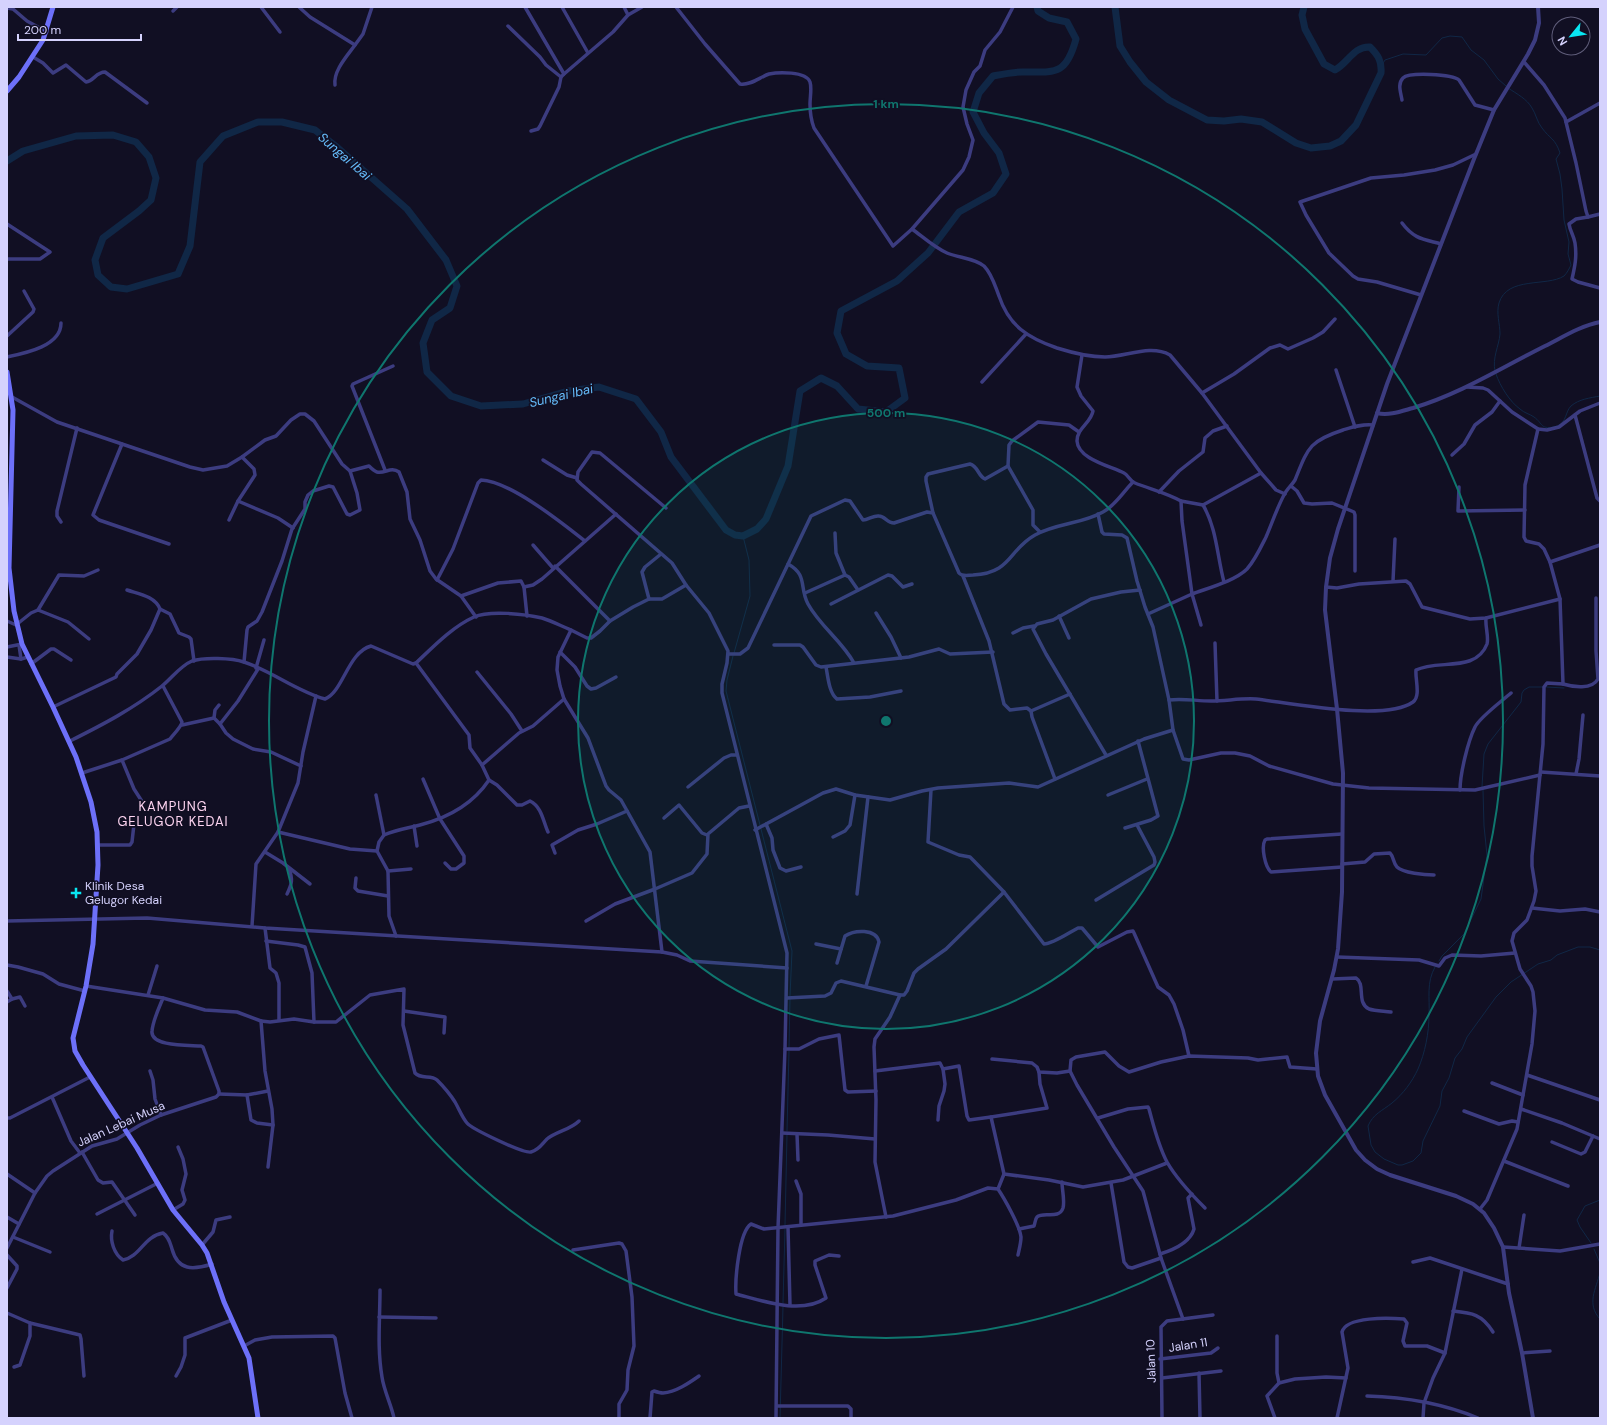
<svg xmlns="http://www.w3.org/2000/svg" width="1607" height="1425" viewBox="0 0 1607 1425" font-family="'DM Sans',sans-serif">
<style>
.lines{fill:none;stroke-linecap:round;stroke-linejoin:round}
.stream{stroke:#102746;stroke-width:1}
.river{stroke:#102746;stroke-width:7}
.minor{stroke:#3c3c80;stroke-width:3.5}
.tertiary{stroke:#3c3c80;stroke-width:4}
.secondary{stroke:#6d70f9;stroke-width:5}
.ring{fill:none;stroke:#0f766e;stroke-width:2}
.poi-dot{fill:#09e6f2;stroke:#110f23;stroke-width:1.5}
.labels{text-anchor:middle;stroke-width:3.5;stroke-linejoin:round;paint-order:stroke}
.poi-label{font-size:12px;fill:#d5d2fd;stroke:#110f23;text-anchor:start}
.street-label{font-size:12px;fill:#d5d2fd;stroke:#110f23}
.water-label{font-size:13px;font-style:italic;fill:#65bbf9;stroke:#110f23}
.neighbourhood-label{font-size:13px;letter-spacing:1px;fill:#fdd4f0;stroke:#110f23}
.centre{fill:#0f766e;stroke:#110f23;stroke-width:2}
.ring-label{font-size:12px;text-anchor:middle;font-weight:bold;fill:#0f766e;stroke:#110f23;stroke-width:3.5;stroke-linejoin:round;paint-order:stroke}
</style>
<rect width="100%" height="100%" fill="#110f23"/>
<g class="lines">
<g class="stream">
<path d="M1382,65L1385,60L1403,54L1426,55L1442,38L1450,36L1462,37L1471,50L1484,60L1498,79L1506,86"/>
<path d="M1495,371C1492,358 1499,346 1500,334C1500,324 1496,313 1499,303C1507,276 1547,287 1564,276C1567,273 1569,269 1571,265L1568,254L1569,242L1564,220L1562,189L1560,174L1556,159L1560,153C1555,138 1550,139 1542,128C1537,122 1536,114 1532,108C1527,99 1517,94 1508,88"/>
<path d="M1496,374C1500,386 1510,402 1520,409C1524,413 1530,414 1534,417C1543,423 1540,431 1557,426C1567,422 1565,412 1571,406C1579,399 1590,398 1600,396"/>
<path d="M734,653L750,596L749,560L743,536"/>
<path d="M733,656L727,680L726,691L760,825"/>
<path d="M1546,687L1564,688"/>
<path d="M1482,787L1484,754L1488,744L1521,702L1522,693L1524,690L1529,687H1543"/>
<path d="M761,829L792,951L790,996"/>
<path d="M1439,961L1442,956L1464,934L1481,899L1487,855L1484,826L1483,790"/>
<path d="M1435,967C1426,983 1430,998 1429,1015C1429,1033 1425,1053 1418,1069C1412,1082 1403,1094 1392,1103C1382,1111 1373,1114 1368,1126L1371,1145L1375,1152L1384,1159L1398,1165H1402L1413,1161L1421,1153L1423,1141L1440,1106L1442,1091L1449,1078L1455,1058L1462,1049L1467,1037L1496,997L1511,982L1538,964L1551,960L1557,955L1578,947H1590L1600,950"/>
<path d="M789,1048L790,999"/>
<path d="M787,1131L789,1051"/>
<path d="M785,1225L787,1135"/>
<path d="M1591,1243L1580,1227L1577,1220L1585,1206L1600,1200"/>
<path d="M1594,1249L1600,1263"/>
<path d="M1600,1273C1596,1289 1586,1304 1600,1319"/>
<path d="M783,1303L785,1229"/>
<path d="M780,1418L783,1307"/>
</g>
<g class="river">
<path d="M1115,7L1120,46L1130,62L1146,82L1169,100L1207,120L1224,121L1241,119L1262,122L1296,143L1311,148L1330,146L1341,141L1356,125L1381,73C1382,61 1378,55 1370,47C1354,46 1348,63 1335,70L1324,64L1305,29L1302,15L1304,7"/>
<path d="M7,161L23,151L76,136L113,135L136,142L149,157L156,178L151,200L139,211L103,238L95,260L98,275L111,287L127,289L178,274L190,246L200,162L223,136L258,122H282L315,130L338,148L407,209L446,260L457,286L450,308L432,320L423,343L427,372L451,396L481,406L523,404L568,391L599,387L636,399L661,432L671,457L726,530L735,535L743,536L757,529L766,519L788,466L800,391L821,378L837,386L858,409L886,412L905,398L899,368L867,366L846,354L837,333L841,311L897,281L928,253L959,212L993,193L1006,174L999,153L984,133L973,112L979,93L993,76C1003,74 1012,72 1022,72C1055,72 1066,76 1076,39L1067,22L1049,18L1038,11L1037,7"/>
</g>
<g class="minor">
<path d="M261,7L280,32"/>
<path d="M299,7L310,17L355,45C347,56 333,71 335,85"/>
<path d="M525,7L564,74"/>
<path d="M562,7L588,53"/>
<path d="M624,7L628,15L642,7"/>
<path d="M676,7L705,44L740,84C750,86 760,77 769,74C778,72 806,71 810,82C812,88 810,97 810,104C810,112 811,120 814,128L893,246L912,229L963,170L969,157L973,140L967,124L963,107L966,90L974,72L980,66L985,50L1000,32L1013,7"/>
<path d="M7,8L13,9L27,21L47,32"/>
<path d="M173,11L177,7"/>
<path d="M508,26L540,57L546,65L561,77"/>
<path d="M355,45L363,34L372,7"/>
<path d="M33,57L43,63L53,73L66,65L86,82C94,81 96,72 105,72L147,103"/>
<path d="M1524,62L1544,85L1565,118L1576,163L1586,211L1588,217L1600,214"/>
<path d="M1402,100C1401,93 1397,84 1403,78C1409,72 1452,74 1459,80L1475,105L1494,110"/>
<path d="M1566,122L1600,103"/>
<path d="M531,131L538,129L540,126L559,87L561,77L564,74L613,32L628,15"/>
<path d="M1588,217L1576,219L1569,224C1570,231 1574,236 1575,243C1577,256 1575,266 1572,279L1578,282L1600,288"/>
<path d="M1402,223C1414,239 1423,239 1441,244"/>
<path d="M7,224L50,252L40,259H7"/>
<path d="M912,229C923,237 935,248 947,253C959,258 974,258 984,266C992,274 995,286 999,296C1009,326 1028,338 1057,348C1073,353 1088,357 1105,357C1126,357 1150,344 1170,355L1202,393L1261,473L1276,490L1285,494"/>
<path d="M1421,295L1377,282L1358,279L1353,276L1329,253L1306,215L1300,202L1371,178L1404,175L1435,170L1453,165L1476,154"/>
<path d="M7,336L33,312L34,309L24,291"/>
<path d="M1082,355L1077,387L1081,396L1093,411C1091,423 1077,428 1077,441C1078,459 1110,466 1124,473C1128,475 1130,481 1135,483C1150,489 1167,493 1181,501"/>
<path d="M7,357C26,353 61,346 61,323"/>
<path d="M1336,370L1355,427"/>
<path d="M982,382L1026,334"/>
<path d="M1467,387L1483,388L1488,390L1512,412L1538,429L1547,430L1559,427L1580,411L1600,403"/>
<path d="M1202,393L1234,374L1270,348L1280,345L1288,349L1313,338L1323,332L1335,319"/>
<path d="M12,397L57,422L190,467L203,470L227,466L242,457L265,440L276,436L291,420L300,414H305L314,421L342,464L350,471L369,466C371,468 374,471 377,472C385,474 391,466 399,472L407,492L410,519L420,540L430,571L436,579L461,596L476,617"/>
<path d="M1575,415L1597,498L1600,501"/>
<path d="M122,444L93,515L99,520L169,544"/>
<path d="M1452,455L1464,444L1475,425L1492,412L1500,401"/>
<path d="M543,460L567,475L577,478"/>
<path d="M1008,466L1033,510V525L1040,532"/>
<path d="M385,470L352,386L353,384L393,366"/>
<path d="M1261,473L1203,505L1181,501L1182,521L1192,594C1208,588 1235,581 1247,569C1255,560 1261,547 1266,537C1272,523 1277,508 1284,495C1287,489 1292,485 1295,480C1308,448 1309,441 1343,430C1353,427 1362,424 1373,425"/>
<path d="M1291,486L1297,491L1304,503L1312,504L1332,503L1354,512L1355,515V571"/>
<path d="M1459,487L1458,511L1525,510"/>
<path d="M1159,492L1179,471L1203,452L1205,438L1213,431L1227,426"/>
<path d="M238,501L278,518L293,528"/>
<path d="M1203,505C1217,529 1217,556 1224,582"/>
<path d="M666,508L600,453L592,452L578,472L577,480L581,484L672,563L686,585L709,613L728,651L727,663L722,684V693L787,953L785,1049L778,1228L776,1418"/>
<path d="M933,513L926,481V477L928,474L970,464C978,466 978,476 985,479L1008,466L1009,445L1012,441L1038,422L1069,425L1079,432"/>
<path d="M229,520L238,501L255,475L254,469L242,457"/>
<path d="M61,522L57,516V511L77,428"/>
<path d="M835,533L836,553L845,575"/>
<path d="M533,545L553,568"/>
<path d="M1550,562L1600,545"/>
<path d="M788,564C808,575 799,587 808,604C820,626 842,641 854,663"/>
<path d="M555,566L610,621"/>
<path d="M963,576L989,641L1004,704L1010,710L1027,708L1031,711"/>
<path d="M437,580L453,549L478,483L481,480C510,481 562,523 585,541"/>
<path d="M1393,581L1395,539"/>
<path d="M524,587L533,585L542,579L616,514"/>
<path d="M1326,587L1337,588L1359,584L1406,581L1410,584L1422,607L1470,619L1486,618L1560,599"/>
<path d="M805,593L845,575L849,577L858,590"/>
<path d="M461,596L498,583L521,581L524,587L527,616"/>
<path d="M649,599L642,572L645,567L661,554"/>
<path d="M831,604L888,575L892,576L903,587L912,584"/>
<path d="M160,609L170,614L179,633L189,637L191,639L194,661"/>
<path d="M38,610L59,575L84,576L98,570"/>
<path d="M876,613L891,637L901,658"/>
<path d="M1148,614L1192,594L1201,625"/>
<path d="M1059,616L1069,638"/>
<path d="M7,621L16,625L31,613L38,610L68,622L89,639"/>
<path d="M1013,633L1023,628L1034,626"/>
<path d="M1215,643L1217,701"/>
<path d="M19,645L21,659"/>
<path d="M774,645H800L803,647L816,665L821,667L909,657L939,649L950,654L993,652"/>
<path d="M7,647L22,644"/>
<path d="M560,652L575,667L587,686L591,689L596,688L616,677"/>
<path d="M729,654H740L748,648L811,516L845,500L850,501L863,520C868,520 874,515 879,516C885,516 887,523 894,523L927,512L933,513L959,573C962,577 968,575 973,575C1012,573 1008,550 1035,535C1057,523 1082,524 1103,512C1115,506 1123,492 1133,482"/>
<path d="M7,657L21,659L28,657"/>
<path d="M244,662L247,630L248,627L257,621L262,612L282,561L292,529L305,509V502L308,495L313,491L329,486L333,487L347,514L350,515L360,510L357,493L350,471"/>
<path d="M416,663L469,735L470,748L482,765"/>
<path d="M31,664L51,649H54L71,660"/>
<path d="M826,667C828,677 829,693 837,699L870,697L901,691"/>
<path d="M256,668L264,640"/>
<path d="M477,672L511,714L522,731"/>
<path d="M1563,684C1573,687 1592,690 1598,679L1596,651V598"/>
<path d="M1169,700C1183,698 1196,701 1211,701C1226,701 1241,698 1256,699C1290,703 1385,722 1413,702C1421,696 1415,679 1416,670C1438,659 1476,673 1487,644C1489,637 1485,626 1486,618"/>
<path d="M219,705L215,710L214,718L220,724L238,701L258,669"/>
<path d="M53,707L116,677L117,674L137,654L151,630L160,609C155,596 139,594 127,590"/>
<path d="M220,724L226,733L233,739L253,749L271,752L301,766"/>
<path d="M182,725L214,718"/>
<path d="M1173,730L1183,759L1189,760L1221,753H1235L1250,756L1269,766L1333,784L1369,788L1475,790L1540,775"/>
<path d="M70,741C102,725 133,709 162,686C172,678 180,666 192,661C204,657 232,658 244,662C272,671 296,691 325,699C343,692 348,652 371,646L413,664L416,663C433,647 452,627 474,617C489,610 526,614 542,618C552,621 561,626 571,630"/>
<path d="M1106,755L1046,654L1033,629L1037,624L1053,620L1091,599L1121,592L1140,590"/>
<path d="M122,760L134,789L143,803"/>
<path d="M1541,772L1600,776"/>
<path d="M82,773L122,760L170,739C173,735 182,726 182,722L163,686"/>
<path d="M1576,774L1579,759L1583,715"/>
<path d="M423,779L440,819L464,856V863L456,869H451L445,863"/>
<path d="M1055,779L1032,717L1031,711L1070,694"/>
<path d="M489,780L497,785L517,805H522L530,801C542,807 543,821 548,832"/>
<path d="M688,787L724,758L731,755H737"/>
<path d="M931,790L928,842L959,855L970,857L973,860L1004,892L1044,944C1053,944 1070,932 1078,928H1082L1098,947L1127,932L1133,931L1134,933L1158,987L1169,995L1174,1004L1183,1030L1189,1056"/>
<path d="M1460,790C1460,774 1468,741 1475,727C1480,717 1502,701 1511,693"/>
<path d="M376,795L384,835"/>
<path d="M1108,795L1147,779"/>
<path d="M664,818L679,805L702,833L707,835"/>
<path d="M766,824L772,838L773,850L780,868L786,871L801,867"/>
<path d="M414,826L417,846"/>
<path d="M1125,828L1151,820L1158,816L1138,741"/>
<path d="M755,830L823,793L836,789L855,795L890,800L922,791L938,788L1009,783L1038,787L1144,739L1173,730L1169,700L1153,627L1145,607L1137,581L1127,538L1122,535L1104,534L1102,532L1098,514"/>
<path d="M278,832L350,849L377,851L388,871L389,916L396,936"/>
<path d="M833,837L845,831L850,825L855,795"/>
<path d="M98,845H130L132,842L134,824"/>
<path d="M377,851L379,842L384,835C395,830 408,828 420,825C447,818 473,804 489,780L482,765L519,733L533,726L564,699"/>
<path d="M265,852L283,863L310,884"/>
<path d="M555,853L552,845L578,830L597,824L627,811"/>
<path d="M1342,864L1365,862L1374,854L1390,853C1394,857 1393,863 1397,867C1403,873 1425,875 1434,875"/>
<path d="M1342,867L1271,872C1265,867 1261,847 1265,840L1267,839L1342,834"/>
<path d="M388,871L411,869"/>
<path d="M356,878L355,888L358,891L388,896"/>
<path d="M287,894C292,884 293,879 289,869"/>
<path d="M857,894L868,797"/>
<path d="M1096,900L1154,865L1155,862L1154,857L1137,825"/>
<path d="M1532,908L1560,911L1585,909L1600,912"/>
<path d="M7,921L147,918L265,928L662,952L677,955L690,961L787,968"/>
<path d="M586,921L615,904L655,889L692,873L707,854L708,834L739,808L749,806"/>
<path d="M252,926L256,864L278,832L298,783L303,752L316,696"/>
<path d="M265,928L270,968L276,973L279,983V1020"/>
<path d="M816,944L841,949"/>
<path d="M662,952L650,852L621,800L609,790L606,786L588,738L564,699L560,686L557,670L558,657L571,630L587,638H591L600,631L610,621L633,607L649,599H662L686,585"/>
<path d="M1337,957L1419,960L1439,966L1445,958L1452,955L1481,956L1515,953"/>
<path d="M837,963L845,936C854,930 876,928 879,942L866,986"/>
<path d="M7,965L18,967L43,974L59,984L85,991"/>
<path d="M1332,979L1356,978C1366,984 1356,1003 1369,1009C1375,1011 1384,1011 1391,1012"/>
<path d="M7,991L12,999"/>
<path d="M148,995L157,966"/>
<path d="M163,998L205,1010L237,1012L261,1021L265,1071L272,1109L273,1125L268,1167"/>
<path d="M787,998L825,996L831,993L836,983L841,981L900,995H904L907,991L914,973L918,969L946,949L1004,892"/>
<path d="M7,1002L12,999L20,997L25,1006"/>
<path d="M404,1011L445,1017L444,1033"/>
<path d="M261,1021L270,1022L294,1019L314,1022L312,973L305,947L298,945L266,941"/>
<path d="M314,1022H336L370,995L404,989L403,1025L415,1073C421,1080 431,1074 437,1080C444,1087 450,1094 455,1102C459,1109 462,1117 467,1123C472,1129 524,1154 531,1152C539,1150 542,1144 547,1139C557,1131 570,1130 579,1121"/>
<path d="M785,1049H799L819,1039L839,1035L845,1090L848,1092L876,1091"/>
<path d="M992,1059L1032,1063L1037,1067L1039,1072L1057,1073L1070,1071"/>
<path d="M943,1069L959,1066L967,1116L969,1120L991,1117"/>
<path d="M150,1071L153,1080L155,1099L161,1115"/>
<path d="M875,1071L940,1063L943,1069L945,1084L944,1091L939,1106L938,1120"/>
<path d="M1039,1072L1040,1084L1047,1108L991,1117L1004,1174L1049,1180L1083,1187L1123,1180L1167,1163"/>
<path d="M1527,1075L1600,1100"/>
<path d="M1492,1083L1523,1095"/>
<path d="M219,1094L247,1095L268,1091"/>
<path d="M247,1095L251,1120L257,1123L273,1125"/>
<path d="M52,1097L71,1141L80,1153"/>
<path d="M1521,1109L1562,1123L1600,1139"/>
<path d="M1464,1111L1499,1124L1512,1121L1518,1122"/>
<path d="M7,1118H10L90,1077"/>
<path d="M1098,1118L1128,1109L1148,1107L1149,1109C1154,1127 1158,1145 1167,1162C1176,1178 1192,1195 1205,1208"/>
<path d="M782,1133L828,1135L875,1139"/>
<path d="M797,1134L798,1160"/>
<path d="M1552,1142L1581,1154L1585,1152L1593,1136"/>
<path d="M82,1152L98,1180L103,1183L112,1182L135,1215"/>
<path d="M1504,1161L1568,1186"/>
<path d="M7,1174L35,1193"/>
<path d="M796,1181L801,1194V1225"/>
<path d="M1111,1183L1124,1262L1128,1267L1132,1268L1161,1258"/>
<path d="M998,1189L1004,1174"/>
<path d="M1480,1209L1487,1200L1517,1129L1532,1044L1535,1011L1533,992L1531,986L1520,969L1512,941L1514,933L1527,920L1534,901L1536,891L1532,866V856L1543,744L1544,687L1547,683L1563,684L1560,599L1550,562L1544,549L1539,544L1526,541L1524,537L1525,485L1538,429"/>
<path d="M173,1210L183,1204L185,1200L182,1190L186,1174L183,1159L178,1147"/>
<path d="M97,1214L158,1183"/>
<path d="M7,1217L19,1224"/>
<path d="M886,1217L875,1162L876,1100L874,1047L875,1039L890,1017L900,995"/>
<path d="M788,1227L790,1305"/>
<path d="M1019,1229L1034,1226C1035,1224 1035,1219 1037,1217C1043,1211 1059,1220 1063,1208C1065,1201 1062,1190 1062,1182"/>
<path d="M112,1231C110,1241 114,1254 123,1260C140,1257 144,1236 163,1233C169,1237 170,1243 172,1249C178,1271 193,1270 212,1264"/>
<path d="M13,1237L50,1252"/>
<path d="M202,1245L213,1232L216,1220L230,1217"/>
<path d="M1503,1247L1560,1251L1600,1244"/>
<path d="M7,1248L35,1193L47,1176L53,1171L92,1146L117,1139L140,1125L161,1115L216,1097L219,1094V1091L203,1047L201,1046C190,1045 150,1047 152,1031C153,1020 159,1008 163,998L86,986"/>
<path d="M1519,1248L1524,1215"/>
<path d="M573,1250L619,1243L622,1244L626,1251L632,1297L634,1346L628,1370L627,1390L619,1404V1418"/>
<path d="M1160,1254C1173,1250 1190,1243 1194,1229L1188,1198L1192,1194"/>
<path d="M7,1255L17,1266V1269L7,1288"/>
<path d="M839,1256L829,1255L815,1261V1265L826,1298C801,1315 763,1301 736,1294C735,1279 739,1232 751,1224L764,1229L893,1216L956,1200L988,1188L998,1189C1004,1198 1020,1226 1021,1237C1021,1243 1019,1250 1018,1255"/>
<path d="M1413,1262L1430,1258L1508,1284"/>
<path d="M380,1290C380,1319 377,1348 382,1377C384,1391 391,1404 394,1418"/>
<path d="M1453,1311C1472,1313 1482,1314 1493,1332"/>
<path d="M7,1313L30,1323V1336L21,1362L20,1365L14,1367"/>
<path d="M379,1317L436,1318"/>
<path d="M1183,1319L1161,1258L1143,1191L1114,1147L1077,1085L1070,1071L1071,1060L1076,1057L1105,1052L1119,1066L1129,1072L1161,1062L1189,1056L1248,1058L1258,1060L1287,1057L1290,1067L1317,1069"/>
<path d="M30,1323L80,1335L81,1339L84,1376"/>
<path d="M1277,1336V1373L1279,1383"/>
<path d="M244,1346L255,1340L272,1337L333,1336L335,1338L345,1393L352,1418"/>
<path d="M1522,1353L1550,1351"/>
<path d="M1160,1359L1211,1353L1218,1348"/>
<path d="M1199,1373L1200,1418"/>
<path d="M176,1376L181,1367L185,1355V1338L232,1320"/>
<path d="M1162,1378L1221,1371"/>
<path d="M1367,1396C1404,1397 1444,1404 1478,1418"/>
<path d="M777,1406H848L851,1409V1418"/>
<path d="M650,1418L652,1392L654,1391C657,1392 660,1393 663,1393C676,1392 689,1383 699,1376"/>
<path d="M1162,1418L1161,1327L1167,1321L1213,1315"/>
<path d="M1275,1418L1267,1396L1279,1383L1295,1379L1326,1377L1346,1378"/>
<path d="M1337,1418L1348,1368L1342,1332C1346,1316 1390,1318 1404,1319L1407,1323L1403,1341L1405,1346H1427L1445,1353"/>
<path d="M1423,1418L1424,1403L1433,1378L1445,1353L1462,1269"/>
</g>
<g class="tertiary">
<path d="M1377,413C1389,416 1402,411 1413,408C1460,394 1501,368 1545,346C1563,337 1580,326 1600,322"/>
<path d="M1533,1418L1522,1353L1509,1293L1504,1255L1503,1247L1494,1228L1484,1213L1473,1204L1456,1196L1390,1175L1377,1169L1365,1160L1356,1150L1325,1095L1318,1076L1316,1053L1320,1021L1334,970L1338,949L1342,892L1343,773L1337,709L1325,610L1326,587L1330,558L1338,529L1387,384L1474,159L1494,110L1528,54L1535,40L1539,23L1538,7"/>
</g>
<g class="secondary">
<path d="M7,91L19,77L43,40L53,7"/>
<path d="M7,372L13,410L9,568L14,611L22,644L53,707L76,757L91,802L97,832L98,865L93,944L86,986L73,1038L75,1051L83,1065L137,1148L173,1210L202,1245L207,1253L224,1302L249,1358L258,1418"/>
</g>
</g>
<circle cx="886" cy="721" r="308" fill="#0f766e" fill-opacity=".12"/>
<g class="ring">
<circle cx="886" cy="721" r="308"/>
<circle cx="886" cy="721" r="617"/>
</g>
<path class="poi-dot" d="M74 887h4v4h4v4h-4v4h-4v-4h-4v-4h4z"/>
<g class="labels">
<g class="poi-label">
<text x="85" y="890">Klinik Desa<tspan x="85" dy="14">Gelugor Kedai</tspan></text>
</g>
<g class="street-label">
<text transform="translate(121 1124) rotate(-24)" y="4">Jalan Lebai Musa</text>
<text transform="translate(1188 1345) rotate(-9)" y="4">Jalan 11</text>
<text transform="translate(1151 1361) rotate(-92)" y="4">Jalan 10</text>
</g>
<g class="water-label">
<text transform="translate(345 156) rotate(41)" y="5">Sungai Ibai</text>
<text transform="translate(561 395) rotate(-13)" y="5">Sungai Ibai</text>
</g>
<g class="neighbourhood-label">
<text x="173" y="811">KAMPUNG<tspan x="173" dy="15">GELUGOR KEDAI</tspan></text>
</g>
</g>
<circle cx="886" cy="721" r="6" class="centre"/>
<g class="ring-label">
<text x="886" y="108">1 km</text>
<text x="886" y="417">500 m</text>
</g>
<rect width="1607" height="1425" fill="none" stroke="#d5d2fd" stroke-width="16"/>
<g transform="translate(1571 36) rotate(240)"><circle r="19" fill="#110f23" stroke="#5f5d7a"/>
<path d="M0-3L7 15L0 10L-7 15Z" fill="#09e6f2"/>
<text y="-6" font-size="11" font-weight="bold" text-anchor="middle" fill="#d5d2fd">N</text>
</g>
<path d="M18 34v6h123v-6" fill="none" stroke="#d5d2fd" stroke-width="2"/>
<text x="24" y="34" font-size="12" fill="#d5d2fd" stroke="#110f23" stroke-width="3" paint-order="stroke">200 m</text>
</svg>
